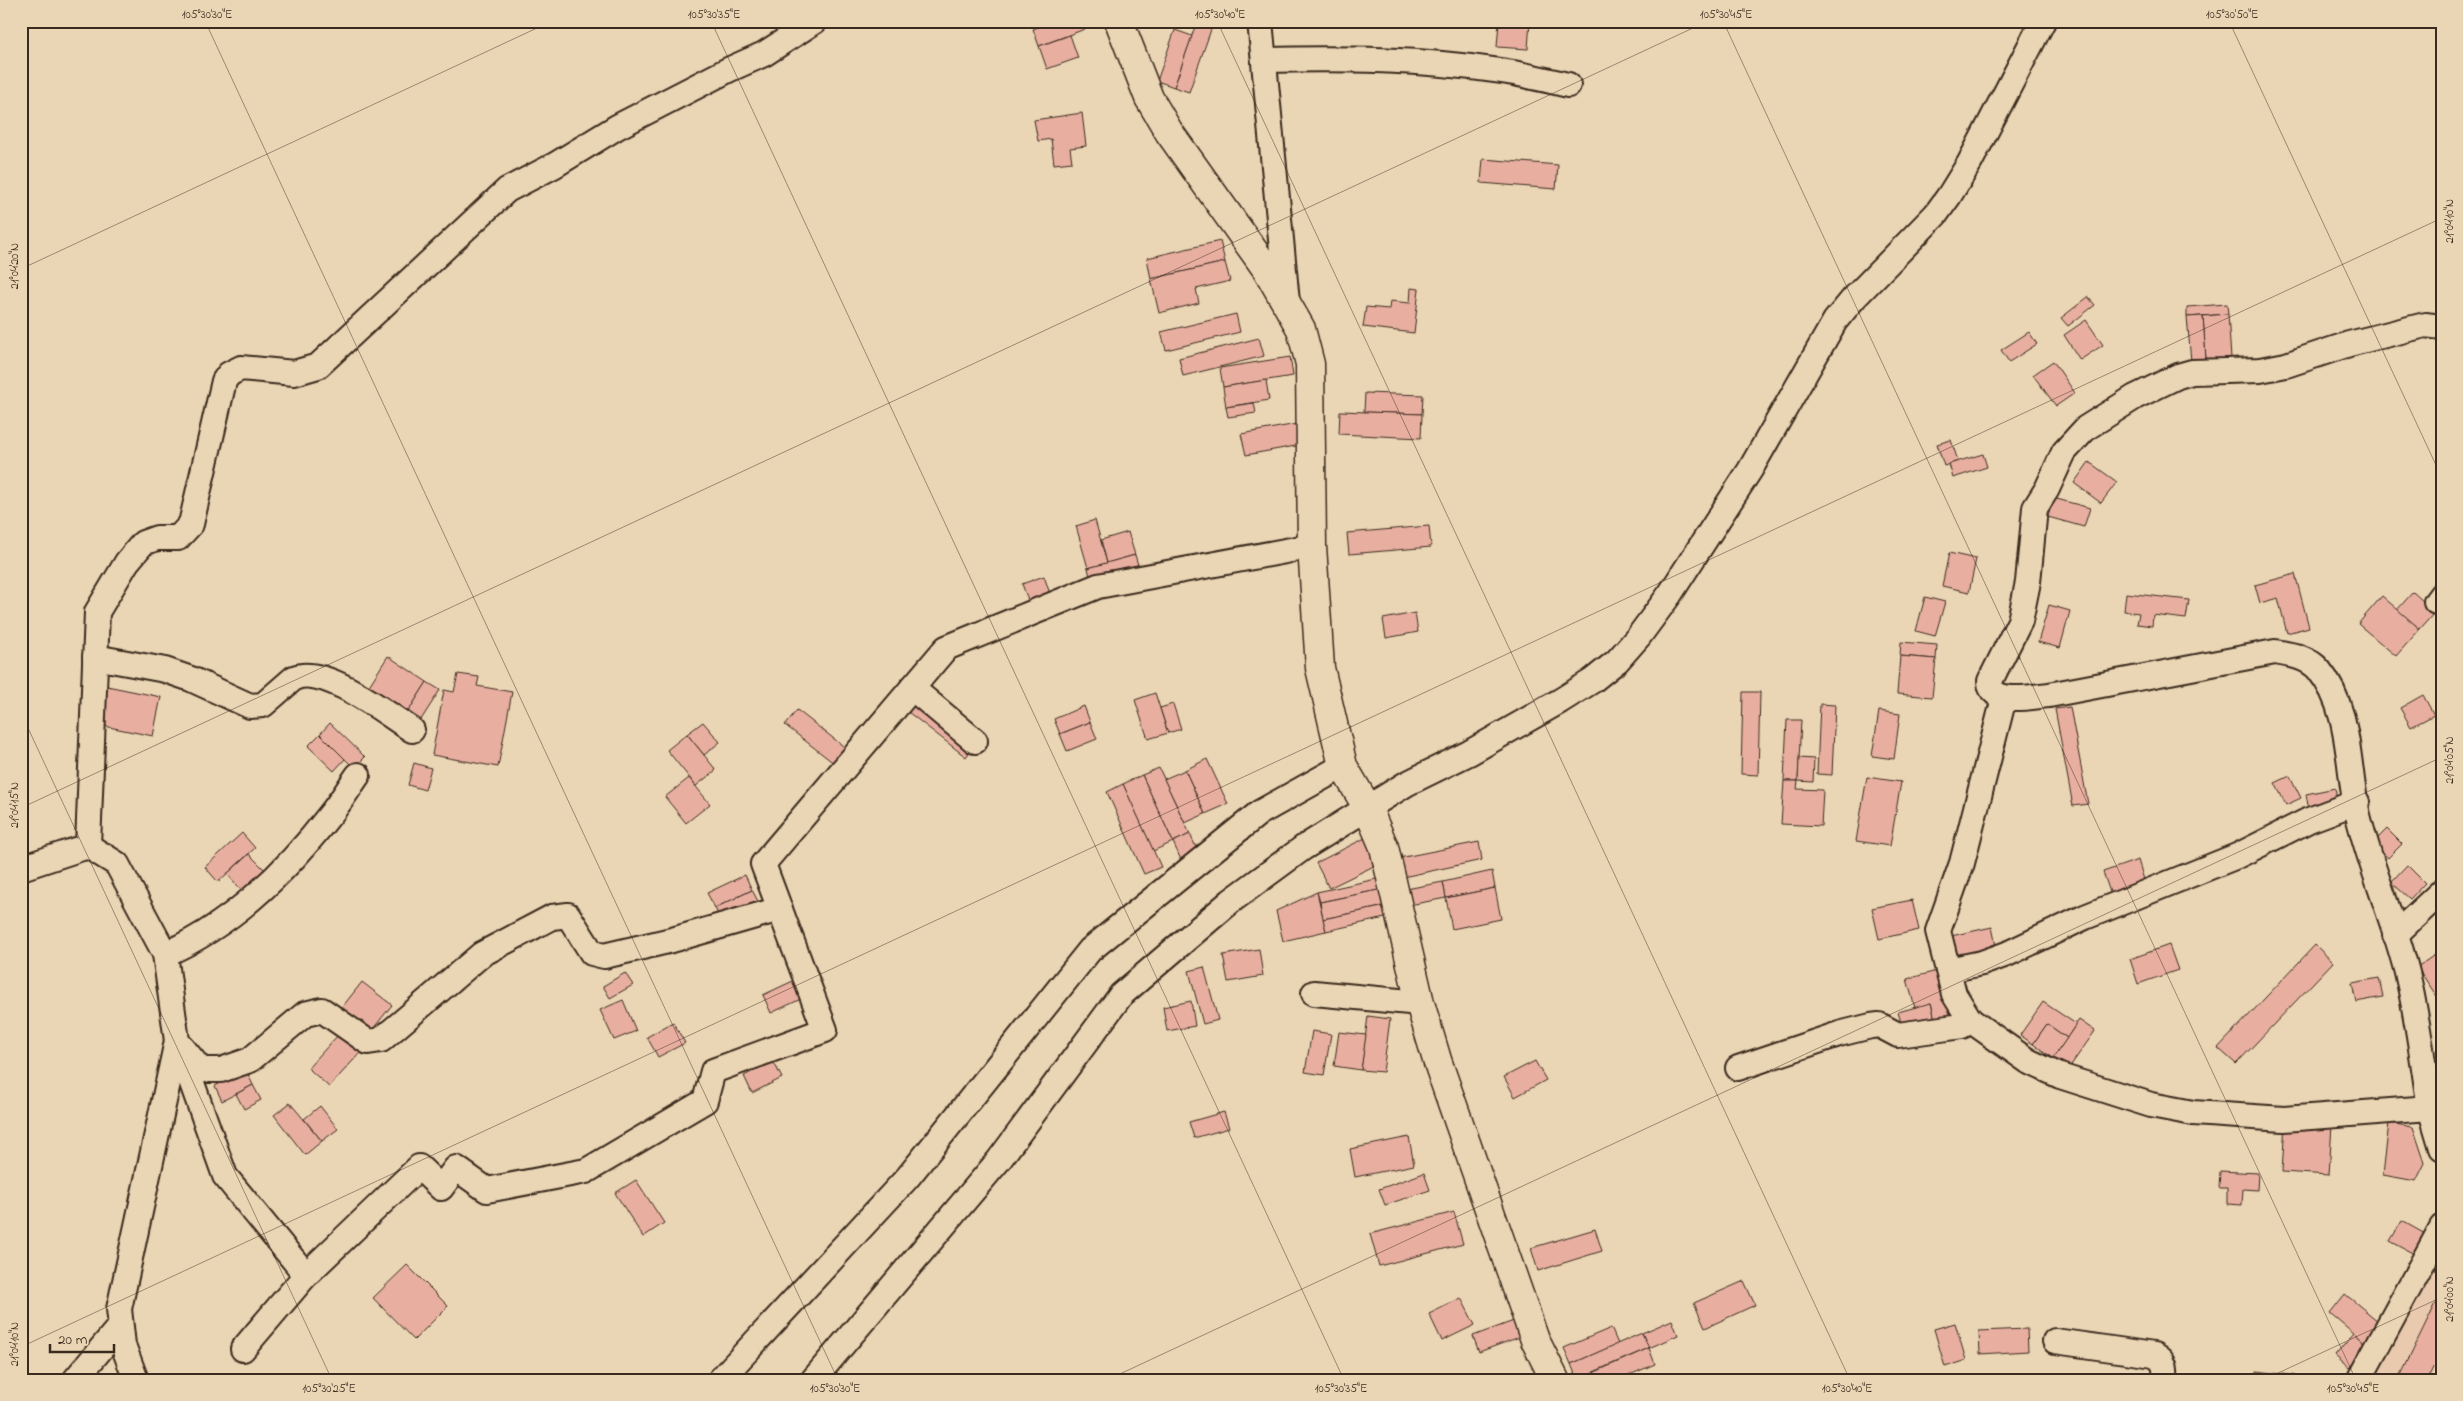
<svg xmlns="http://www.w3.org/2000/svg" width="2463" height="1401" viewBox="0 0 2463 1401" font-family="'Indie Flower',sans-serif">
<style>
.built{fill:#e9caae}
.building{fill:#e8afa1;stroke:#3b2a1e}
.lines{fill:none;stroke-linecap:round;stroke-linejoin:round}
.street-casing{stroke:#3b2a1e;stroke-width:28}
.secondary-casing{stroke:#3b2a1e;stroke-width:31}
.street{stroke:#ead5b4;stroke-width:24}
.secondary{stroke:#ead5b4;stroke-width:28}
.ticks{fill:none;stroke:#3b2a1e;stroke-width:1;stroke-opacity:0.45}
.neatline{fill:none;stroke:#3b2a1e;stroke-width:2}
.ticks-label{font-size:12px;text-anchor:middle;fill:#3b2a1e}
</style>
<rect width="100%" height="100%" fill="#ead5b4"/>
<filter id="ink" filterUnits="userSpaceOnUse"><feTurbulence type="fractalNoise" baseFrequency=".02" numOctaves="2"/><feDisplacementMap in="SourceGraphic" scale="10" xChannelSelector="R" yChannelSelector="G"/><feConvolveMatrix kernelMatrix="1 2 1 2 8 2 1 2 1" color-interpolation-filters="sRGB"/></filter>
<g filter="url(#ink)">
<path class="built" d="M2442,1249V1380H2374Z"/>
<g class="building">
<path d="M1054,21H1082L1085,29L1039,46L1033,29Z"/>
<path d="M1197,21H1214L1189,92L1174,87Z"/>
<path d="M1499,21H1530L1528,49L1497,47Z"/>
<path d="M1175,30L1192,36L1174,87L1157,81Z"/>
<path d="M1070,35L1078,58L1047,69L1039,46Z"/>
<path d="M1082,113L1086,146L1070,148L1072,162L1054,164L1051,139L1038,141L1034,120Z"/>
<path d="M1483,159L1558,165L1556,189L1481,183Z"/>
<path d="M1220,241L1225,262L1151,279L1147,258Z"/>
<path d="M1225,262L1230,281L1196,289L1199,303L1159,313L1151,279Z"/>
<path d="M1411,288L1419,289L1414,333L1363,327L1366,307L1389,309L1390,301L1410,303Z"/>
<path d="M2088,297L2095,305L2068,326L2061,318Z"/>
<path d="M2227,304L2228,314L2187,317V307Z"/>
<path d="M1236,314L1240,332L1166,350L1161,332Z"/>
<path d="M2228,314L2231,358L2206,360L2203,316Z"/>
<path d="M2203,316L2206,360L2191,361L2187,317Z"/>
<path d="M2086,320L2103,345L2080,360L2064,335Z"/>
<path d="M2029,332L2037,344L2009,362L2001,350Z"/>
<path d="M1259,338L1264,356L1183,376L1179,358Z"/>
<path d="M1290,357L1293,376L1223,387L1220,368Z"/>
<path d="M2053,361L2075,393L2056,406L2033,375Z"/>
<path d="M1266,380L1269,400L1226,407L1223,387Z"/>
<path d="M1365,393L1423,395L1422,414L1364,412Z"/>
<path d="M1254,403L1256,413L1228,417L1226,407Z"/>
<path d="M1340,411L1422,414L1421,438L1339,434Z"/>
<path d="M1297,424L1301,445L1246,455L1241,434Z"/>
<path d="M1951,440L1958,461L1944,466L1937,444Z"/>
<path d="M1983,454L1987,467L1953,478L1949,464Z"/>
<path d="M2089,462L2117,482L2101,503L2074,483Z"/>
<path d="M2053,498L2090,508L2084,527L2048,517Z"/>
<path d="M1095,520L1107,563L1088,568L1076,526Z"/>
<path d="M1429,526L1431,547L1349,554L1347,533Z"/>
<path d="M1128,532L1135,555L1107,563L1101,540Z"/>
<path d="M1949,553L1976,559L1969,592L1942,586Z"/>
<path d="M1135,555L1139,568L1091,581L1088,568Z"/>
<path d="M2295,574L2309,627L2287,633L2278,598L2260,603L2255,585Z"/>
<path d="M1044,576L1052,600L1031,608L1022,584Z"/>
<path d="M2413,592L2435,612L2420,629L2397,610Z"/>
<path d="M2126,593L2189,600L2186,619L2153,615L2152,626L2137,624L2139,613L2124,611Z"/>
<path d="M2382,596L2420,629L2396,656L2358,624Z"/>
<path d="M1925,597L1945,602L1935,636L1916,631Z"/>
<path d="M2049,605L2070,611L2060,648L2038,642Z"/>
<path d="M1415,613L1418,632L1386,638L1383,619Z"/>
<path d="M2442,626V648L2436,628Z"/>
<path d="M1901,642L1937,645L1936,659L1900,656Z"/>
<path d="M388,656L427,682L404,718L365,692Z"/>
<path d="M1900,656L1936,659L1932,697L1897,694Z"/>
<path d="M458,674L479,677L477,686L512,692L498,767L432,755L444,690L454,692Z"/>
<path d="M427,682L440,690L417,726L404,718Z"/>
<path d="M107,686L161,697L153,736L99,725Z"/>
<path d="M1743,692H1760L1758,775L1741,774Z"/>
<path d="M1155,693L1168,733L1148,739L1135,700Z"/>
<path d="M2423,695L2434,715L2411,727L2400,708Z"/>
<path d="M918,699L976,743L966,757L908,712Z"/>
<path d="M1173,704L1181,729L1168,733L1160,708Z"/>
<path d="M1820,704L1835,705L1832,775L1817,774Z"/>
<path d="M1084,706L1090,722L1060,734L1054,719Z"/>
<path d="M2070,707L2088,804L2073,806L2055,709Z"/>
<path d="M797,710L847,749L835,764L785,725Z"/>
<path d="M1879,711L1900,714L1894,759L1872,756Z"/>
<path d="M1787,720H1801L1798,781H1784Z"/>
<path d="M703,722L720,742L704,755L687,734Z"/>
<path d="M1090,722L1097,739L1067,751L1060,734Z"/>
<path d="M330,723L365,757L354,768L320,734Z"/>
<path d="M320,734L345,759L334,771L308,746Z"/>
<path d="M687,734L716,770L696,786L667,750Z"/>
<path d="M1799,758L1814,759L1813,782L1798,781Z"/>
<path d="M1207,759L1228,804L1205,814L1185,770Z"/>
<path d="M414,763L431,768L425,790L408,785Z"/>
<path d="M1159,768L1190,834L1173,842L1142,775Z"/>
<path d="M1185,770L1205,814L1185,823L1164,779Z"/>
<path d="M1142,775L1173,842L1153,851L1123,784Z"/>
<path d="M2290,776L2301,798L2286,805L2275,783Z"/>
<path d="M1867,777L1901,782L1890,846L1856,841Z"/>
<path d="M689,778L710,804L686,823L665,797Z"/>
<path d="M1784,781H1798L1797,789L1823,790L1821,826L1781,824Z"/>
<path d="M1123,784L1161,867L1144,874L1107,792Z"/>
<path d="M2335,788L2338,806L2309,811L2306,794Z"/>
<path d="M2387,829L2402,844L2388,858L2373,843Z"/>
<path d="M242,833L255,848L218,882L205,867Z"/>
<path d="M1190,834L1198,852L1181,860L1173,842Z"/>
<path d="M1367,837L1380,863L1329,888L1316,863Z"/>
<path d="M1479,842L1482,860L1403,877L1399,858Z"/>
<path d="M249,854L269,874L246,895L227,874Z"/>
<path d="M2138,860L2145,883L2111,895L2103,872Z"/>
<path d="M2407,865L2425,883L2410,899L2391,882Z"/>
<path d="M1492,871L1495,888L1446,898L1443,882Z"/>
<path d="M745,875L752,890L715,908L707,893Z"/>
<path d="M1385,877L1388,888L1320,902L1317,892Z"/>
<path d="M1443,882L1446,898L1404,906L1401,890Z"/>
<path d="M1388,888L1391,905L1323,919L1320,902Z"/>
<path d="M1495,888L1501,919L1452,929L1446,898Z"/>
<path d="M752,890L760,905L722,923L715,908Z"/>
<path d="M1317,892L1326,931L1283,941L1276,911Z"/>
<path d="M1912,900L1919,930L1879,939L1872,908Z"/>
<path d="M1391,905L1394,916L1326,931L1323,919Z"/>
<path d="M1992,927L1998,955L1957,963L1951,936Z"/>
<path d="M2169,945L2178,970L2138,984L2130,959Z"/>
<path d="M2315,945L2333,962L2236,1064L2218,1048Z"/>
<path d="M1259,949L1263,976L1228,982L1223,955Z"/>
<path d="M2442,950V996L2438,998L2417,967Z"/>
<path d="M1204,967L1218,1020L1203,1024L1189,971Z"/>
<path d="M1944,969L1958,1018L1936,1024L1931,1003L1915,1008L1907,979Z"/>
<path d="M625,973L633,985L610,998L603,986Z"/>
<path d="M2379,978L2383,997L2356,1002L2352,983Z"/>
<path d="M793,981L801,999L771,1013L763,995Z"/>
<path d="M362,982L392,1005L369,1034L339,1011Z"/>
<path d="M623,1000L636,1031L614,1040L600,1010Z"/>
<path d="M1191,1001L1195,1026L1167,1031L1163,1007Z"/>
<path d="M2043,1002L2076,1024L2067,1038L2047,1024L2033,1044L2020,1035Z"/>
<path d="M1931,1003L1936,1024L1904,1033L1898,1012Z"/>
<path d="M1368,1016L1390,1019L1383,1072L1361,1070Z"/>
<path d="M2079,1020L2095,1031L2069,1068L2053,1058Z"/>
<path d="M673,1022L685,1043L658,1057L647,1037Z"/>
<path d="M2047,1024L2067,1038L2053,1058L2033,1044Z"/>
<path d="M1312,1031L1331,1034L1324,1075L1305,1072Z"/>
<path d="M1339,1032L1366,1035L1361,1070L1334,1066Z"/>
<path d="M339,1034L360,1053L329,1087L308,1068Z"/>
<path d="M773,1061L782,1078L752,1093L744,1076Z"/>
<path d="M1535,1061L1546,1080L1515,1097L1504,1077Z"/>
<path d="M246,1070L253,1085L222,1101L215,1086Z"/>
<path d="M253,1085L261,1100L244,1109L236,1094Z"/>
<path d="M290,1103L322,1141L305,1155L274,1115Z"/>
<path d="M320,1106L338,1129L322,1141L304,1119Z"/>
<path d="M1224,1112L1229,1128L1194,1138L1189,1122Z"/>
<path d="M2285,1122L2332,1124L2329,1175L2282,1172Z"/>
<path d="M2389,1123L2413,1127L2425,1163L2416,1181L2383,1175Z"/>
<path d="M1409,1137L1414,1165L1355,1177L1350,1149Z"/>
<path d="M2220,1171L2258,1173L2257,1190L2243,1189L2242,1205L2227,1204V1188H2219Z"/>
<path d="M1424,1173L1430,1190L1385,1205L1379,1189Z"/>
<path d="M636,1180L664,1223L643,1237L615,1193Z"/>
<path d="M1454,1212L1463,1244L1379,1266L1370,1234Z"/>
<path d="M2402,1221L2427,1235L2416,1255L2390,1241Z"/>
<path d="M1595,1229L1602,1251L1538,1271L1531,1248Z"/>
<path d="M2442,1257V1274L2435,1270Z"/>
<path d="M407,1265L448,1306L414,1340L373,1298Z"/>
<path d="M1744,1281L1755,1305L1705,1328L1694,1303Z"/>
<path d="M2442,1291V1351L2428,1380H2401L2399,1379Z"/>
<path d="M2345,1294L2384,1326L2368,1345L2330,1313Z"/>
<path d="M1461,1298L1475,1325L1442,1341L1429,1314Z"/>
<path d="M1519,1319L1525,1335L1479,1352L1473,1336Z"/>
<path d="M1672,1320L1678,1335L1649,1348L1642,1333Z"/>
<path d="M1955,1323L1966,1360L1945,1367L1934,1329Z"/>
<path d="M1611,1328L1618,1344L1571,1364L1564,1348Z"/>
<path d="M2027,1329L2028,1351L1980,1354L1979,1331Z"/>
<path d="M1642,1333L1649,1348L1577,1379L1571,1364Z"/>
<path d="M2354,1333L2368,1345L2349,1368L2335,1356Z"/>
<path d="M1649,1348L1655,1364L1618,1380H1577Z"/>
<path d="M2257,1371L2330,1380H2256Z"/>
</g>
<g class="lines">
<defs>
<g id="street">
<path d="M1260,21L1287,302"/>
<path d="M1264,60C1343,58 1422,59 1501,71C1523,74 1546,80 1568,85"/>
<path d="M2436,602L2442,594"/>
<path d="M95,657L165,670L191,679L250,706L263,705L294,678C324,664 387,714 412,730"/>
<path d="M912,688L975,741"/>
<path d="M2004,698L1962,863L1938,931L1954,994L1970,1020L2028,1061L2060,1076L2151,1105L2193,1113L2284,1119L2430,1108L2442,1148"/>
<path d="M88,846L117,864L165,954L177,1041L225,1176L306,1275L419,1167L441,1188L456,1168L487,1190L586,1171L705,1101L713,1071L825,1030L763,864L946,648L1098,586L1312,546"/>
<path d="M88,846L97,612L127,562L143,543L157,538H178L191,524L220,398L224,381L229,374L241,368L294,373L318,366L507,190L555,165L617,127L728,70L764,54L815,21"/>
<path d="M21,868L88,846"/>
<path d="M2395,935L2442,891"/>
<path d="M165,954C232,925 285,873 329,816C340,803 348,789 358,775"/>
<path d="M1948,970L1982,963L2007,954L2085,917L2237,856L2309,820L2357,802"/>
<path d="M1314,993L1420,1003"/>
<path d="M183,1048L201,1070H221L250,1060L305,1014L322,1010L368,1042L381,1040L482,954L552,917L568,915L592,953L604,956L672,940L780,909"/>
<path d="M1738,1068L1839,1034L1871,1026L1879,1025L1898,1035L1962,1026L1970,1020"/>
<path d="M2430,1108C2423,1064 2418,1020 2408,977C2395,921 2370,868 2357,811C2347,765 2351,709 2319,670C2308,657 2292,655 2275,652L2049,695C2034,696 1990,707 1990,681L2020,621L2028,582L2035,508L2047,489L2064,452L2086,428L2135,397L2178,376L2192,372L2260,370L2286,365L2349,344L2425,325L2442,327"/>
<path d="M2055,1341L2154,1355C2165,1361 2166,1367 2165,1380"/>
<path d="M243,1349L306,1275"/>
<path d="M75,1380L120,1326"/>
<path d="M136,1380L123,1345L119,1309L177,1041"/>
<path d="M720,1380L908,1177L1090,950L1259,813L1343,766"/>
<path d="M813,1380L999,1160L1121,995L1231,901L1303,848L1406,784L1469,753L1560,701L1592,681L1617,661L1639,636L1670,594L1750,470L1835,321L1854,298L1936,214L1949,196L1970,162L2043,21"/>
<path d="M2359,1380L2442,1227"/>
</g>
<path id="secondary" d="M1119,21L1149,98L1169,132L1268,271L1301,329L1310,364L1312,546L1320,668L1343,766L1367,807L1384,847L1420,1003L1437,1060L1535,1340L1555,1380"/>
</defs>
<use href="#street" class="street-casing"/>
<use href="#secondary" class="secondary-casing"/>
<use href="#street" class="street"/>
<use href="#secondary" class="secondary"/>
</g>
</g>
<path class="ticks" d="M205,21L838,1380M711,21L1344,1380M1217,21L1850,1380M1723,21L2356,1380M2229,21L2442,478M21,269L552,21M21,713L332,1380M21,808L1708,21M21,1347L2442,218M1107,1380L2442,757M2263,1380L2442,1297"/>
<rect width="2463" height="1401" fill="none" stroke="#ead5b4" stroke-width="55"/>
<path d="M50 1344v8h64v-8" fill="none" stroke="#3b2a1e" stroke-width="2.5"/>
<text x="58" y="1344" font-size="15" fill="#3b2a1e" stroke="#ead5b4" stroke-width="4" paint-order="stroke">20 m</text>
<rect x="28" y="28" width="2408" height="1346" class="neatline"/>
<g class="ticks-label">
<text x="207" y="18">105°30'30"E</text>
<text x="714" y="18">105°30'35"E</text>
<text x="1220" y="18">105°30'40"E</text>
<text x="1726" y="18">105°30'45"E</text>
<text x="2232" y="18">105°30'50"E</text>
<text transform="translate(2449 221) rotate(-90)" y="4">21°04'10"N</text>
<text transform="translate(14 266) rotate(-90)" y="4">21°04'20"N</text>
<text transform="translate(2449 760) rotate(-90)" y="4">21°04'05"N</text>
<text transform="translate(14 805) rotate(-90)" y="4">21°04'15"N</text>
<text transform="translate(2449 1299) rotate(-90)" y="4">21°04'00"N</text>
<text transform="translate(14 1344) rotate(-90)" y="4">21°04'10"N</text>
<text x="329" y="1392">105°30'25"E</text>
<text x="835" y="1392">105°30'30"E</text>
<text x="1341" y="1392">105°30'35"E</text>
<text x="1847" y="1392">105°30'40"E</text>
<text x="2353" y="1392">105°30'45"E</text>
</g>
</svg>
